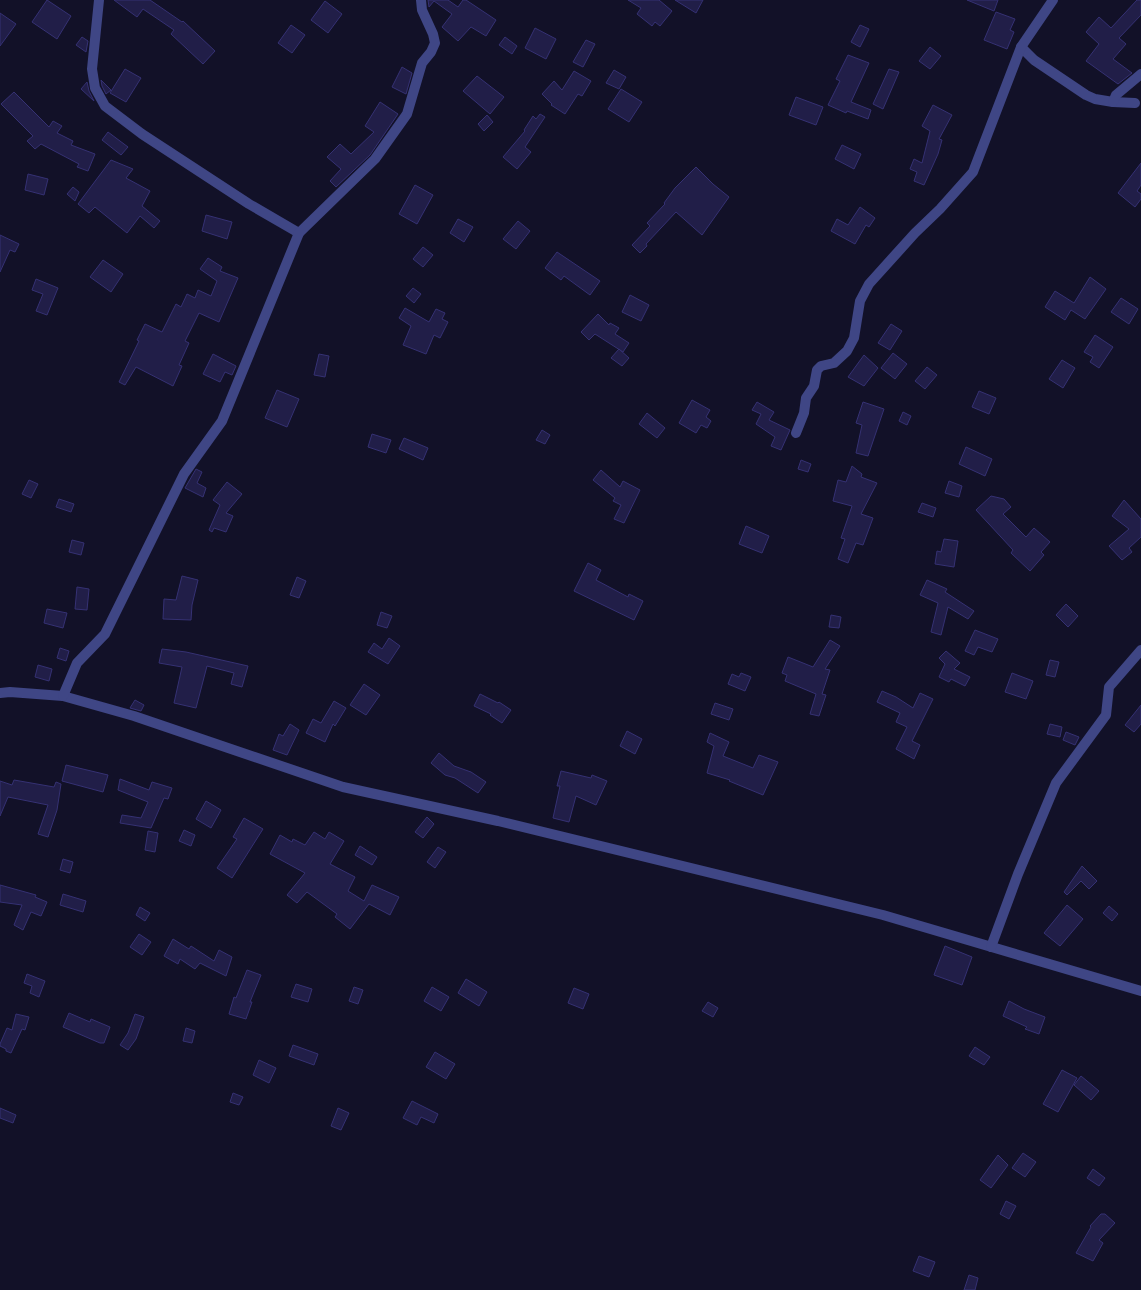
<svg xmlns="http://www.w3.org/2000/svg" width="1141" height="1290" viewBox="0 0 1141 1290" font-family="Overpass,sans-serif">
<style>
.building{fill:#211e48;stroke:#353173}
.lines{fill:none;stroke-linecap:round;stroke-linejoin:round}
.street{stroke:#3f4685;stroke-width:10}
</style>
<rect width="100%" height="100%" fill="#121128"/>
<g class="building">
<path d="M47,0L71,16L57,39L32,22Z"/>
<path d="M114,0H150L182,22L183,21L215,51L203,64L171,34L174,30L143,9L137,17Z"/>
<path d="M428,0H448L458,7L463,0H466L496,20L486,36L471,27L458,41L442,27L452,14L434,1L429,7Z"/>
<path d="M628,0H659L672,11L660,26L655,22L652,26L637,14L641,8Z"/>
<path d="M675,0H703L696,13Z"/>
<path d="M967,0H998L994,11Z"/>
<path d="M1137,0H1141V15L1119,38L1126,44L1113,59L1132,73L1118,84L1086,61L1099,44L1086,32L1099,17L1111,28Z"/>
<path d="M325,1L342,14L328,33L311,20Z"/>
<path d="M996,12L1015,19L1010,30L1014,32L1007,49L984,40Z"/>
<path d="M0,13L16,24L0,46Z"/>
<path d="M291,25L305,35L292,53L278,43Z"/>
<path d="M860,25L869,29L860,47L851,42Z"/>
<path d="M535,28L556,39L546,59L525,48Z"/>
<path d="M82,37L88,41L86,52L76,45Z"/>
<path d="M505,37L517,46L512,54L499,45Z"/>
<path d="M586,40L595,44L583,67L573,62Z"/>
<path d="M930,47L941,56L930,69L919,61Z"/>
<path d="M848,55L869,63L851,102L871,110L868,119L847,111L846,113L828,105L840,81L836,79Z"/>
<path d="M402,67L412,73L406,94L392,87Z"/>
<path d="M125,69L141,78L126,102L110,93Z"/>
<path d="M889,69L899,72L883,109L873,104Z"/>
<path d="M614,70L626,77L619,89L606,83Z"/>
<path d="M574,71L591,81L582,96L578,94L565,114L551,105L552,104L542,94L554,81L562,90Z"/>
<path d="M477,76L504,97L490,114L463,91Z"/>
<path d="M101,80L111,90L106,94L102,86Z"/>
<path d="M87,82L89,91L94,101L81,89Z"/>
<path d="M621,89L642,102L629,122L608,109Z"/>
<path d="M14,92L49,127L53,121L62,126L57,133L73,141L71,145L95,154L88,171L77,167L79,164L41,144L35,149L27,141L33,136L1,104Z"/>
<path d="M796,97L823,107L816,125L789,115Z"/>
<path d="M380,102L398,114L370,155L336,187L330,181L341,169L327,157L340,144L351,154L374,132L365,126Z"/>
<path d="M933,105L952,115L939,139L942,140L938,154L924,185L914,181L917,172L910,169L914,159L922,163L930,131L922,126Z"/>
<path d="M540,114L545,117L525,147L531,152L517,169L503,157L525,131L524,130L533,116L536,119Z"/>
<path d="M487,115L493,122L484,131L478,124Z"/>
<path d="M108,132L128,147L121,155L102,140Z"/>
<path d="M842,145L861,154L854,169L835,159Z"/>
<path d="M111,160L133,169L126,178L150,191L142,206L160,221L154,228L140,216L127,233L95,207L89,213L78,204Z"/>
<path d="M1141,163V185L1137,191L1141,194V199L1135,207L1118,193Z"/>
<path d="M696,167L713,184L729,197L702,235L676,212L646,244L647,246L640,253L632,245L650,226L647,223L665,204L664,203L675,188Z"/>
<path d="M28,174L48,179L44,195L25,190Z"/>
<path d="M415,185L433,195L417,224L399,214Z"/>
<path d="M73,187L79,192L75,201L67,194Z"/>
<path d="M860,207L875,218L869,227L866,225L855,244L831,231L837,219L848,225Z"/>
<path d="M206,215L232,222L227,239L202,231Z"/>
<path d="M458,219L473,227L464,242L450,233Z"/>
<path d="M518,221L530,231L516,249L503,239Z"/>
<path d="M0,235L19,244L15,252L10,250L0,272Z"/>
<path d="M423,247L433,255L423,267L413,259Z"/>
<path d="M557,252L600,281L590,295L564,276L561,280L545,268Z"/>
<path d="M208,258L222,267L220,271L238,278L219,322L199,313L185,341L189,343L179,365L182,366L173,386L136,367L125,385L119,382L139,341L137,340L145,324L162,332L176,304L181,307L187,294L195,298L198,290L211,296L217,281L200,269Z"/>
<path d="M103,260L123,274L111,292L90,277Z"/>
<path d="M1090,277L1106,289L1085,319L1071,310L1065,320L1045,307L1055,291L1074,303Z"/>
<path d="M36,279L58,288L47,315L36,311L43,294L32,290Z"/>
<path d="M413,288L421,294L414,303L406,296Z"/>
<path d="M630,295L649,305L641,321L622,312Z"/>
<path d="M1121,298L1138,309L1129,324L1111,312Z"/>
<path d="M405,308L429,322L436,309L445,313L442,319L448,322L440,338L434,335L426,354L403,345L411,326L399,318Z"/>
<path d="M598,314L609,325L610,323L619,328L615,334L629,343L623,352L595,334L589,340L581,332Z"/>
<path d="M891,324L902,331L890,350L878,343Z"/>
<path d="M1095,335L1113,347L1099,368L1090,362L1093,357L1084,352Z"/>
<path d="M619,349L629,358L622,366L611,358Z"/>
<path d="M893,353L907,364L895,379L881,368Z"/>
<path d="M213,354L236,366L232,375L225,372L220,382L203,374Z"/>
<path d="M319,354L329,356L325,377L314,375Z"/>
<path d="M864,355L878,368L864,386L848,377Z"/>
<path d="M1062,360L1075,368L1063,388L1049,379Z"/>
<path d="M927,367L937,375L925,389L915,381Z"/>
<path d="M277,390L299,399L287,427L265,418Z"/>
<path d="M979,391L996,398L989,414L972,407Z"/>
<path d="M692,400L710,410L706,417L711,421L707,428L701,425L696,433L679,423Z"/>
<path d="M757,402L774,412L769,420L790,430L781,450L771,446L775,437L756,424L761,414L752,410Z"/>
<path d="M863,402L884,409L868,456L856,453L862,425L856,423Z"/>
<path d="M903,412L911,416L907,425L899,421Z"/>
<path d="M647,413L665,428L657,438L639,424Z"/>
<path d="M542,430L550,435L545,444L536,440Z"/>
<path d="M372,434L391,440L386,453L368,447Z"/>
<path d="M404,438L428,448L423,460L399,449Z"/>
<path d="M966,447L992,459L985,476L959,464Z"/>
<path d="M801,460L811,464L808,472L798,469Z"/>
<path d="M852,466L862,474L861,477L877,483L861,514L873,518L863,545L856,543L848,563L838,559L845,539L841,538L852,506L833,501L838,480L846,482Z"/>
<path d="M196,469L202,472L197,483L206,488L203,497L185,488Z"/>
<path d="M601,470L620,487L623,481L640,490L624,523L614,519L621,505L613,501L615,498L593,480Z"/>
<path d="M29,480L38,484L31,498L22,494Z"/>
<path d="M949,481L962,486L959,497L945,493Z"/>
<path d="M227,482L242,494L226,513L233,516L226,532L214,528L212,532L209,530L220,505L213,500Z"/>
<path d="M991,496L1004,499L1011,507L1003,514L1026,537L1034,528L1050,542L1041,552L1044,555L1030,571L1011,553L1013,550L976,510Z"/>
<path d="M59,499L74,504L71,512L56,507Z"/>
<path d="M1124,500L1141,519V537L1129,548L1132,552L1122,560L1109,546L1129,529L1112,516Z"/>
<path d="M922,503L936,508L933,517L918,512Z"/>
<path d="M746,526L769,536L762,553L739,544Z"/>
<path d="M944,539L958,541L954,567L935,564L937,551L941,552Z"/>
<path d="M72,540L84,543L81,555L69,552Z"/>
<path d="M588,563L601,570L596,580L628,597L629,594L643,601L634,620L574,591Z"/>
<path d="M182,576L198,580L192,605L191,620L163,619L164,599L176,600Z"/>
<path d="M297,577L306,581L299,598L290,595Z"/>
<path d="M927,580L947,589L945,592L974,611L968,619L948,607L941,635L931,632L938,603L920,595Z"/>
<path d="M77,587L89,589L87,610L75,609Z"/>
<path d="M1066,604L1078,616L1068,627L1056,615Z"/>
<path d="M47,609L67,613L63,628L44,623Z"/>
<path d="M381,612L392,616L387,628L377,625Z"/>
<path d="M831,615L841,617L839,628L829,627Z"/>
<path d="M975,630L998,639L992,652L978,647L974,655L965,651Z"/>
<path d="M389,638L400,646L388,664L368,652L374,643L382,649Z"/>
<path d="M830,640L840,646L825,669L830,670L822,694L826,695L819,716L810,714L816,694L785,681L787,675L782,673L788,657L813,667Z"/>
<path d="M60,648L69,651L66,661L57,658Z"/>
<path d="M162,649L186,652L248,666L242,687L231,684L234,673L207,666L196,708L174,703L182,667L159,663Z"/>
<path d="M946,651L960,663L954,669L970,677L965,686L951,679L949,682L939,677L945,664L939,658Z"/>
<path d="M1050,660L1059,662L1055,677L1046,675Z"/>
<path d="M38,665L52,669L49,681L35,677Z"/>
<path d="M741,673L751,677L745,691L728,684L732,674L739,677Z"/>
<path d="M1012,673L1033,681L1026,699L1005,692Z"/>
<path d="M364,684L380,695L366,715L350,705Z"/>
<path d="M882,691L896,697L913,708L920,693L933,699L912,741L920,745L914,759L896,749L907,727L896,722L900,713L877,702Z"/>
<path d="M480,694L498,703L499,702L511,710L502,723L490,715L491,714L474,706Z"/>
<path d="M135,700L144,705L141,711L130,708Z"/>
<path d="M334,701L346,708L335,726L333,724L325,742L306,733L313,719L321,723Z"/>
<path d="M715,703L733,709L729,720L711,714Z"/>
<path d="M1141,705V724L1134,732L1125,725Z"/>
<path d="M290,724L299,730L287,755L273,750L279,734L283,736Z"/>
<path d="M1050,724L1062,727L1060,737L1047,734Z"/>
<path d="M627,731L642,739L635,754L620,746Z"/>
<path d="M1066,732L1079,737L1075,745L1063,740Z"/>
<path d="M710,733L729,742L723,756L753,768L759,755L778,762L763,795L729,781L730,780L707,773L714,746L707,742Z"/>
<path d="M439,753L454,766L471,772L486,782L478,793L455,778L445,775L431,763Z"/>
<path d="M66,765L108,775L103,792L62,781Z"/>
<path d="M561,771L591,778L592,775L607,781L596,805L576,796L569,822L553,818L560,786H557Z"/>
<path d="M120,779L149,790L152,782L172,788L168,799L164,798L151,828L120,823L122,815L141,818L148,802L118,790Z"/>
<path d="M14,780L54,787L56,782L61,784L57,810L48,837L38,834L48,805L8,797L0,816V781L12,785Z"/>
<path d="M206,801L221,810L211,828L196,819Z"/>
<path d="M427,817L434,824L423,838L415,832Z"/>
<path d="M244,818L263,829L232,878L217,868L237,839L233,837Z"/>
<path d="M184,830L195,835L191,846L179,841Z"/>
<path d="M148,831L158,833L155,852L145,850Z"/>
<path d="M314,832L325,839L329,832L344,841L330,864L355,877L348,891L364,901L372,885L399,897L390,915L369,904L350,929L335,917L337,914L307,892L297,903L287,895L305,873L270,854L280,835L292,842L293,839L305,845Z"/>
<path d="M360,846L377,857L372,865L355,855Z"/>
<path d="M438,847L446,852L435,868L427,862Z"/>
<path d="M63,859L73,862L70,873L60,870Z"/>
<path d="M1082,866L1097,881L1089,889L1081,881L1067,895L1064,892Z"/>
<path d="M0,885L36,895L35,897L47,902L41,916L31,912L23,930L14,925L22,905L0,902Z"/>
<path d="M63,894L86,901L83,912L60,905Z"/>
<path d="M1067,905L1083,919L1060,946L1044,933Z"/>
<path d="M1109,906L1118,914L1112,921L1103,913Z"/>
<path d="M140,907L150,913L145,921L136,915Z"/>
<path d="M139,934L151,942L142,955L130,947Z"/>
<path d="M173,939L189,949L191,946L214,961L219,950L232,957L226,976L200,963L195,969L180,959L178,964L164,956Z"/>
<path d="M945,946L972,957L962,985L934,975Z"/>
<path d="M247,970L261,975L250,1002H252L246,1019L229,1014L234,997L236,998Z"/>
<path d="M27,974L45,981L39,997L30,993L32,986L24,983Z"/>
<path d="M466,979L487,992L479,1006L458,993Z"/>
<path d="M296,984L312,989L308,1002L291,997Z"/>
<path d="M354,987L363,990L358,1004L349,1001Z"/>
<path d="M432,987L449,997L441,1011L424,1001Z"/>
<path d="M574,988L589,994L583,1009L568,1003Z"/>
<path d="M1009,1001L1024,1009L1045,1017L1039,1034L1025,1029L1027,1027L1003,1016Z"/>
<path d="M708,1002L718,1008L713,1017L702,1011Z"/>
<path d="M69,1013L90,1022L91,1019L110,1027L104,1043H100L63,1027Z"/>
<path d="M16,1014L29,1017L25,1030L22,1029L11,1053L6,1051V1049L0,1046V1044L7,1028L12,1030Z"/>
<path d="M135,1014L144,1017L136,1039L128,1050L120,1045L128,1033Z"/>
<path d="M186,1028L195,1031L192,1043L183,1041Z"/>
<path d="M293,1045L318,1054L314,1065L289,1056Z"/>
<path d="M975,1047L990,1057L984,1065L969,1056Z"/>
<path d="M435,1052L455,1064L446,1079L426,1067Z"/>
<path d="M259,1060L276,1068L269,1083L253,1075Z"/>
<path d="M1062,1070L1077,1078L1058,1112L1043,1104Z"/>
<path d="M1081,1076L1099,1091L1091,1100L1074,1085Z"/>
<path d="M233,1093L243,1097L239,1105L230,1102Z"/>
<path d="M412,1101L438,1114L434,1123L421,1117L417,1125L403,1118Z"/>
<path d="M0,1108L16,1115L13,1123L0,1118Z"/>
<path d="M338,1108L349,1113L341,1130L331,1126Z"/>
<path d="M1023,1153L1036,1162L1025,1177L1012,1168Z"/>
<path d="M998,1155L1008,1165L991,1188L980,1180Z"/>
<path d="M1093,1169L1105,1178L1099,1186L1087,1178Z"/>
<path d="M1006,1201L1016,1206L1009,1219L1000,1214Z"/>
<path d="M1101,1214H1105L1115,1223L1099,1240L1103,1243L1093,1261L1076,1253L1091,1227L1090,1226Z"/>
<path d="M919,1256L935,1262L929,1277L913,1271Z"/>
<path d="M969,1275L978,1278L975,1290H964Z"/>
</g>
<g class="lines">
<g class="street">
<path d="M99,0L92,69L95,88L105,106L142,134L249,204L299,233"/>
<path d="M1021,47L1034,60L1086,95L1095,99L1113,102L1135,103"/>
<path d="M1113,102L1116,95L1141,74"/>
<path d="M796,433L804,413L806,398L814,386L817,370L821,366L834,363L847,351L854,338L860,301L869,284L915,233L940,209L973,172L1021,47L1053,0"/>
<path d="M0,693L10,692L63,696L134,716L343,787L498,821L883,915L1141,991"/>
<path d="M63,696L77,663L105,634L184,474L222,421L299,233L375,159L407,114L422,63L431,52L435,43L433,34L422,10L421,0"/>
<path d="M991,947L1018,874L1056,783L1106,715L1109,687L1141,650"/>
</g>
</g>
</svg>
